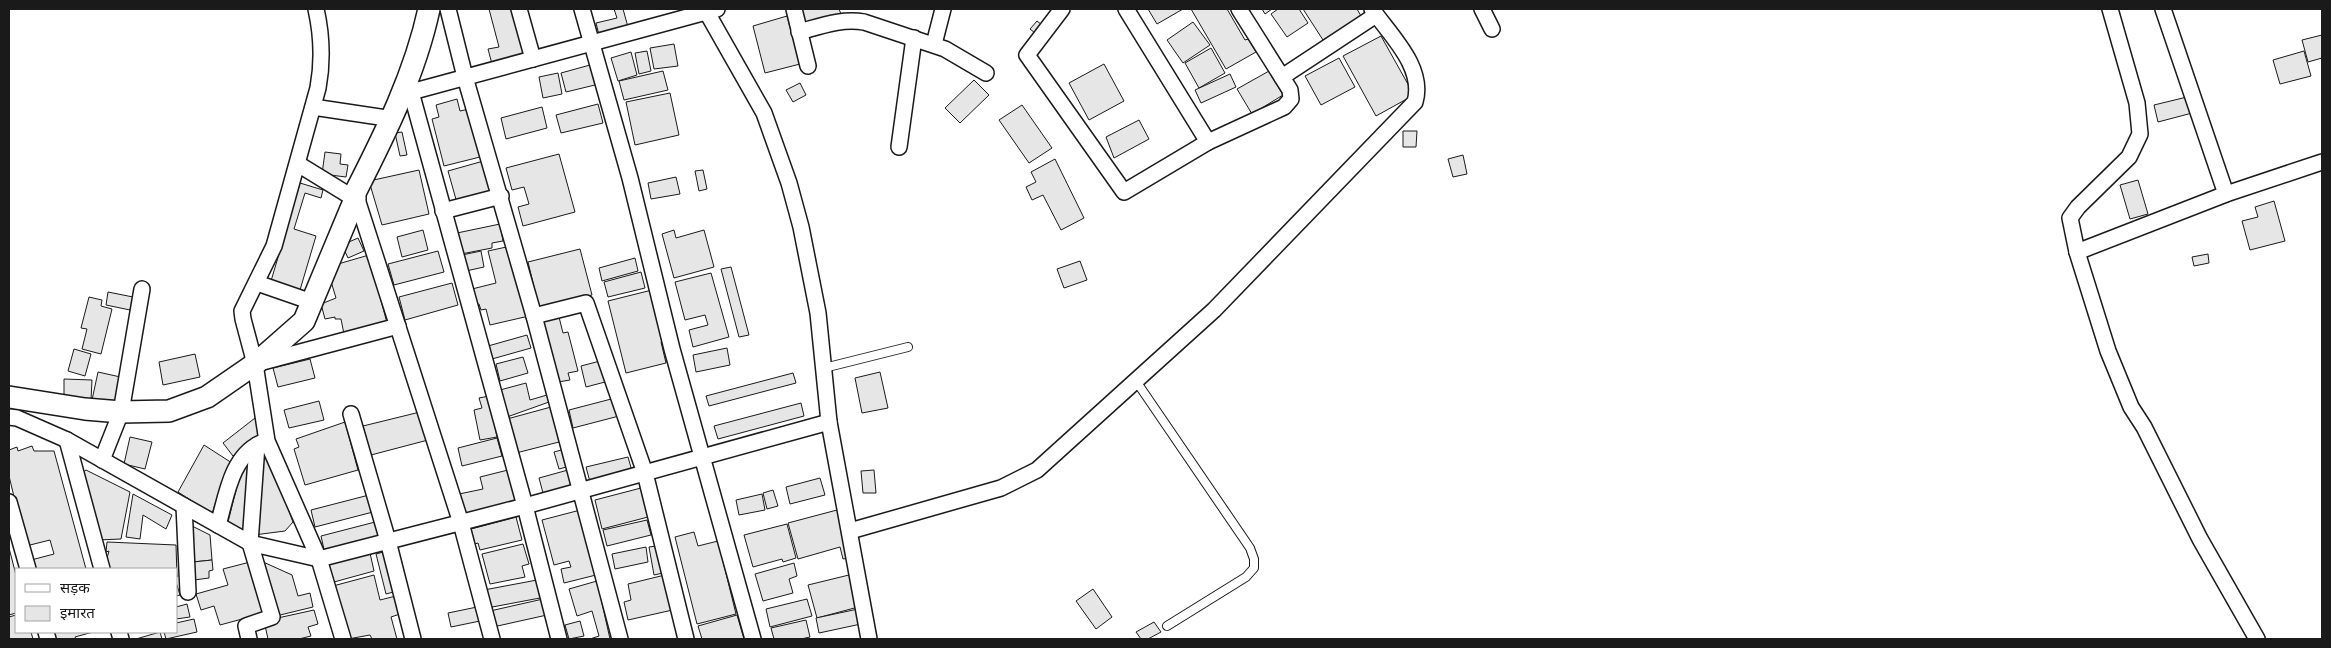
<svg xmlns="http://www.w3.org/2000/svg" width="2331" height="648" viewBox="0 0 2331 648" font-family="'DejaVu Sans','Noto Sans Devanagari',sans-serif">
<style>
.building{fill:#e6e6e6;stroke:#1a1a1a}
.lines{fill:none;stroke-linecap:round;stroke-linejoin:round}
.lane-casing{stroke:#1a1a1a;stroke-width:10}
.street-casing{stroke:#1a1a1a;stroke-width:18}
.secondary-casing{stroke:#1a1a1a;stroke-width:24}
.lane{stroke:#fff;stroke-width:8}
.street{stroke:#fff;stroke-width:15}
.secondary{stroke:#fff;stroke-width:21}
</style>
<rect width="100%" height="100%" fill="#fff"/>
<g class="building">
<path d="M489,9H512L525,58L492,64L488,49L499,47Z"/>
<path d="M614,9H623L628,27L599,35L596,23L617,18Z"/>
<path d="M802,9H839L841,14L805,22Z"/>
<path d="M1148,9H1183L1157,24Z"/>
<path d="M1191,9H1227L1245,40L1248,39L1256,52L1226,69Z"/>
<path d="M1262,9H1272L1265,14Z"/>
<path d="M1278,9H1299L1308,23L1287,37L1271,14Z"/>
<path d="M1303,9H1357L1361,16L1323,40Z"/>
<path d="M787,16L800,64L765,73L753,26Z"/>
<path d="M1037,21L1047,29L1040,37L1030,29Z"/>
<path d="M1193,22L1210,45L1183,63L1167,40Z"/>
<path d="M2322,35V58L2308,62L2302,40Z"/>
<path d="M1381,36L1414,95L1376,116L1343,56Z"/>
<path d="M674,44L678,66L654,69L650,48Z"/>
<path d="M1211,48L1225,73L1199,88L1185,63Z"/>
<path d="M647,51L651,71L639,74L635,53Z"/>
<path d="M2304,51L2311,76L2280,84L2273,60Z"/>
<path d="M631,52L637,75L618,81L611,58Z"/>
<path d="M1339,58L1355,87L1321,105L1305,76Z"/>
<path d="M1104,64L1124,101L1089,120L1069,83Z"/>
<path d="M590,65L595,85L566,92L561,73Z"/>
<path d="M663,71L668,90L624,100L619,81Z"/>
<path d="M1269,71L1283,95L1252,114L1237,89Z"/>
<path d="M558,73L562,94L543,98L539,77Z"/>
<path d="M1230,74L1236,87L1201,103L1195,90Z"/>
<path d="M974,80L989,95L960,123L945,108Z"/>
<path d="M800,83L806,95L793,102L786,90Z"/>
<path d="M670,93L679,135L635,145L626,102Z"/>
<path d="M2191,96L2196,112L2158,122L2154,105Z"/>
<path d="M457,99L460,111L469,109L488,155L444,166L432,119L439,117L436,105Z"/>
<path d="M598,104L603,123L561,133L556,115Z"/>
<path d="M1022,105L1052,148L1029,163L999,120Z"/>
<path d="M542,107L547,128L506,139L501,118Z"/>
<path d="M1139,120L1149,139L1114,158L1106,137Z"/>
<path d="M1403,131H1417L1416,147H1403Z"/>
<path d="M402,132L407,155L400,156L395,133Z"/>
<path d="M325,152L341,154L340,164L348,165L346,177L322,174Z"/>
<path d="M559,154L575,212L523,226L518,207L529,204L524,187L512,190L506,168Z"/>
<path d="M1463,155L1467,174L1453,177L1448,159Z"/>
<path d="M1055,159L1084,218L1061,230L1043,195L1032,200L1026,187L1036,182L1031,172Z"/>
<path d="M487,160L496,193L457,203L448,171Z"/>
<path d="M419,170L429,214L382,225L369,181Z"/>
<path d="M703,170L707,189L699,191L695,171Z"/>
<path d="M676,177L680,194L651,199L648,183Z"/>
<path d="M2138,180L2148,214L2130,219L2120,185Z"/>
<path d="M300,183L323,190L321,198L305,193L294,229L316,236L300,290L271,281Z"/>
<path d="M2274,201L2285,241L2250,250L2242,221L2258,217L2255,207Z"/>
<path d="M500,224L503,241L492,243V248L461,254L457,233Z"/>
<path d="M423,230L428,250L402,257L397,237Z"/>
<path d="M674,230L676,238L704,230L714,267L674,278L662,234Z"/>
<path d="M358,238L364,251L348,258L342,245Z"/>
<path d="M511,246L529,316L490,325L486,309L481,310L479,304L476,305L472,289L496,283L488,251Z"/>
<path d="M580,249L592,295L539,308L528,262Z"/>
<path d="M438,251L444,272L394,285L388,264Z"/>
<path d="M481,251L484,267L466,271L462,255Z"/>
<path d="M2208,254L2209,263L2194,266L2192,257Z"/>
<path d="M369,255L387,323L344,334L341,319H335V317L325,319L321,304L336,298L330,278L338,264Z"/>
<path d="M635,258L638,271L602,281L599,268Z"/>
<path d="M1080,261L1087,280L1064,288L1057,269Z"/>
<path d="M731,267L749,335L739,337L721,269Z"/>
<path d="M641,272L645,288L608,297L604,282Z"/>
<path d="M711,273L729,337L693,347L689,330L708,325L705,315L685,320L675,282Z"/>
<path d="M452,283L458,305L405,320L399,297Z"/>
<path d="M652,290L664,341L661,342L666,363L626,373L608,301Z"/>
<path d="M108,292L133,297L130,310L106,305Z"/>
<path d="M89,297L102,300L101,306L112,309L101,354L82,349L87,329L81,328Z"/>
<path d="M558,313L563,333L568,332L578,371L568,373L570,380L558,382L542,317Z"/>
<path d="M527,335L531,348L492,359L488,346Z"/>
<path d="M727,348L730,365L696,372L693,355Z"/>
<path d="M74,349L91,354L85,376L68,371Z"/>
<path d="M195,354L200,377L163,385L159,362Z"/>
<path d="M523,357L528,373L500,381L496,364Z"/>
<path d="M310,359L315,378L278,387L273,368Z"/>
<path d="M600,361L605,382L586,387L581,366Z"/>
<path d="M98,372L125,378L120,406L92,400Z"/>
<path d="M880,372L888,408L862,413L855,378Z"/>
<path d="M793,373L796,383L709,406L706,396Z"/>
<path d="M64,379L92,380L91,400L64,399Z"/>
<path d="M526,383L530,400L547,395L549,402L507,417L500,390Z"/>
<path d="M489,396L497,437L480,440L474,410L482,408L479,398Z"/>
<path d="M615,398L619,416L573,428L569,410Z"/>
<path d="M319,401L324,420L289,428L284,410Z"/>
<path d="M801,403L804,416L718,439L714,426Z"/>
<path d="M551,407L559,442L516,453L507,419Z"/>
<path d="M420,412L428,440L371,455L363,426Z"/>
<path d="M255,418L259,436L233,456L223,443Z"/>
<path d="M345,422L358,470L305,485L294,449L299,447L296,439Z"/>
<path d="M130,437L152,442L145,469L124,464Z"/>
<path d="M497,438L502,456L462,466L458,448Z"/>
<path d="M204,445L232,463L220,489L212,514L178,492Z"/>
<path d="M32,446L34,451H54L86,569H34L31,560L54,554L50,540L26,546L9,476V450L17,447L18,451Z"/>
<path d="M263,449L268,454L293,522L285,531L254,535Z"/>
<path d="M565,449L570,466L559,469L554,452Z"/>
<path d="M250,457L246,532L227,526L240,474Z"/>
<path d="M628,457L632,471L590,482L586,467Z"/>
<path d="M86,470L130,492L121,539L97,540L82,473Z"/>
<path d="M508,470L516,504L465,517L459,494L483,489L480,477Z"/>
<path d="M568,470L572,486L543,493L539,478Z"/>
<path d="M874,470L876,493H863L861,471Z"/>
<path d="M820,478L825,495L790,504L786,487Z"/>
<path d="M641,488L648,517L602,529L595,500Z"/>
<path d="M773,490L778,506L767,509L763,493Z"/>
<path d="M133,494L172,515L166,529L143,515L140,539L126,537Z"/>
<path d="M762,494L765,510L739,515L736,500Z"/>
<path d="M369,495L373,512L315,527L311,510Z"/>
<path d="M588,508L604,573L564,583L561,569L571,567L569,561L554,565L542,520Z"/>
<path d="M837,510L849,558L843,559L840,547L798,559L788,523Z"/>
<path d="M516,517L522,540L480,550L478,543L475,544L471,529Z"/>
<path d="M647,520L651,535L607,546L603,530Z"/>
<path d="M379,521L383,539L325,554L321,536Z"/>
<path d="M787,524L796,558L783,562L782,559L753,567L744,535Z"/>
<path d="M190,525L210,535L212,560L193,562Z"/>
<path d="M694,532L698,546L718,541L736,614L697,624L675,537Z"/>
<path d="M107,542L176,545L177,577L176,569H104L109,551L106,552Z"/>
<path d="M523,544L529,564L522,566L525,577L490,584L482,554Z"/>
<path d="M657,546L663,573L654,575L649,547Z"/>
<path d="M646,547L648,562L615,569L612,554Z"/>
<path d="M9,548L16,575V613L9,615Z"/>
<path d="M387,551L397,591L386,594L376,554Z"/>
<path d="M370,553L374,571L334,582L329,564Z"/>
<path d="M212,560L213,570L209,571V578L194,580L193,562Z"/>
<path d="M254,561L268,612L220,625L214,606L201,610L196,594L228,585L223,569Z"/>
<path d="M261,561L292,575L298,596L310,593L313,607L276,616Z"/>
<path d="M794,563L797,576L789,579L793,593L763,601L755,574Z"/>
<path d="M669,574L677,609L628,620L624,602L631,600L628,584Z"/>
<path d="M853,574L862,606L817,618L808,585Z"/>
<path d="M374,575L380,600L396,596L400,614L391,617L397,639H372L370,635L348,639L333,586Z"/>
<path d="M537,580L540,598L487,608L484,590Z"/>
<path d="M597,581L610,639H590L599,636L592,611L577,616L569,589Z"/>
<path d="M176,582L180,595L176,596Z"/>
<path d="M1093,589L1112,617L1096,629L1076,601Z"/>
<path d="M543,599L547,615L493,627L490,611Z"/>
<path d="M807,599L812,616L770,627L766,609Z"/>
<path d="M187,604L190,617L176,619V607Z"/>
<path d="M477,607L480,621L451,627L448,613Z"/>
<path d="M858,609L861,624L819,633L816,618Z"/>
<path d="M314,610L318,624L308,627L311,636L299,639H268L264,621Z"/>
<path d="M16,615V632H31L33,639H9V617Z"/>
<path d="M737,615L744,639H702L698,626Z"/>
<path d="M194,619L197,632L166,639L164,632H176V623Z"/>
<path d="M806,620L810,637L801,639H774L771,628Z"/>
<path d="M580,621L584,636L569,639L565,625Z"/>
<path d="M1154,622L1161,632L1148,639H1141L1136,632Z"/>
<path d="M54,632H93L75,637L76,639H56Z"/>
<path d="M160,632L162,639H136Z"/>
</g>
<g class="lines">
<defs>
<g id="lane">
<path d="M824,368L908,347"/>
<path d="M1136,381L1250,548L1254,559V568L1246,577L1167,626"/>
</g>
<g id="street">
<path d="M316,9C322,36 323,61 318,88L274,246L242,311L243,319L255,364L267,441L319,559L343,639"/>
<path d="M448,9L465,77L534,316L620,639"/>
<path d="M519,9L533,59"/>
<path d="M582,9L630,178L672,349L753,639"/>
<path d="M705,9L764,113L789,183L801,227L818,313L829,422L869,639"/>
<path d="M794,9L808,66"/>
<path d="M1062,9L1027,55L1124,192L1208,142L1126,9"/>
<path d="M1482,9L1492,29"/>
<path d="M2163,9L2226,194"/>
<path d="M799,32C821,26 842,18 864,22L945,49L986,73"/>
<path d="M934,44L943,9"/>
<path d="M1282,77L1376,15"/>
<path d="M404,87L411,92L525,506L559,639"/>
<path d="M411,92L717,9"/>
<path d="M313,107L393,119"/>
<path d="M1208,142L1284,107L1291,99L1290,90L1239,9"/>
<path d="M899,147L914,38"/>
<path d="M298,164L355,199"/>
<path d="M355,193L461,523L492,639"/>
<path d="M443,211L501,196"/>
<path d="M2077,252L2070,218L2078,207L2129,157L2140,134L2137,103L2110,9"/>
<path d="M257,283L312,302"/>
<path d="M534,316L586,303L645,473L686,639"/>
<path d="M259,363L398,326"/>
<path d="M351,414L388,541L413,639"/>
<path d="M9,417L17,418L67,440L250,543L257,445"/>
<path d="M67,440L102,569"/>
<path d="M102,460L121,412L142,289"/>
<path d="M9,502L28,569"/>
<path d="M184,506L188,592"/>
<path d="M218,525C226,498 231,456 261,443"/>
<path d="M850,531L1001,488L1037,470L1214,310L1415,102C1425,67 1390,35 1372,9"/>
<path d="M46,632L48,639"/>
<path d="M119,632L121,639"/>
<path d="M249,639L246,626L272,617L250,543L319,559L525,506L829,422"/>
<path d="M2257,639L2200,539L2144,427L2131,407L2108,351L2077,252L2226,194L2322,162"/>
</g>
<path id="secondary" d="M9,397L85,409L121,412L169,411L207,397L255,364L304,321L355,199V193C385,134 415,74 429,9"/>
</defs>
<use href="#lane" class="lane-casing"/>
<use href="#street" class="street-casing"/>
<use href="#secondary" class="secondary-casing"/>
<use href="#lane" class="lane"/>
<use href="#street" class="street"/>
<use href="#secondary" class="secondary"/>
</g>
<rect width="2331" height="648" fill="none" stroke="#1a1a1a" stroke-width="20"/>
<rect x="15" y="568" width="162" height="65" fill="#ffffff" stroke="#a3a3a3"/>
<rect x="25" y="584" width="25" height="8" fill="#ffffff" stroke="#a3a3a3"/>
<text x="60" y="593" font-size="15" fill="#1a1a1a">सड़क</text>
<rect x="25" y="606" width="25" height="15" fill="#e6e6e6" stroke="#a3a3a3"/>
<text x="60" y="618" font-size="15" fill="#1a1a1a">इमारत</text>
</svg>
